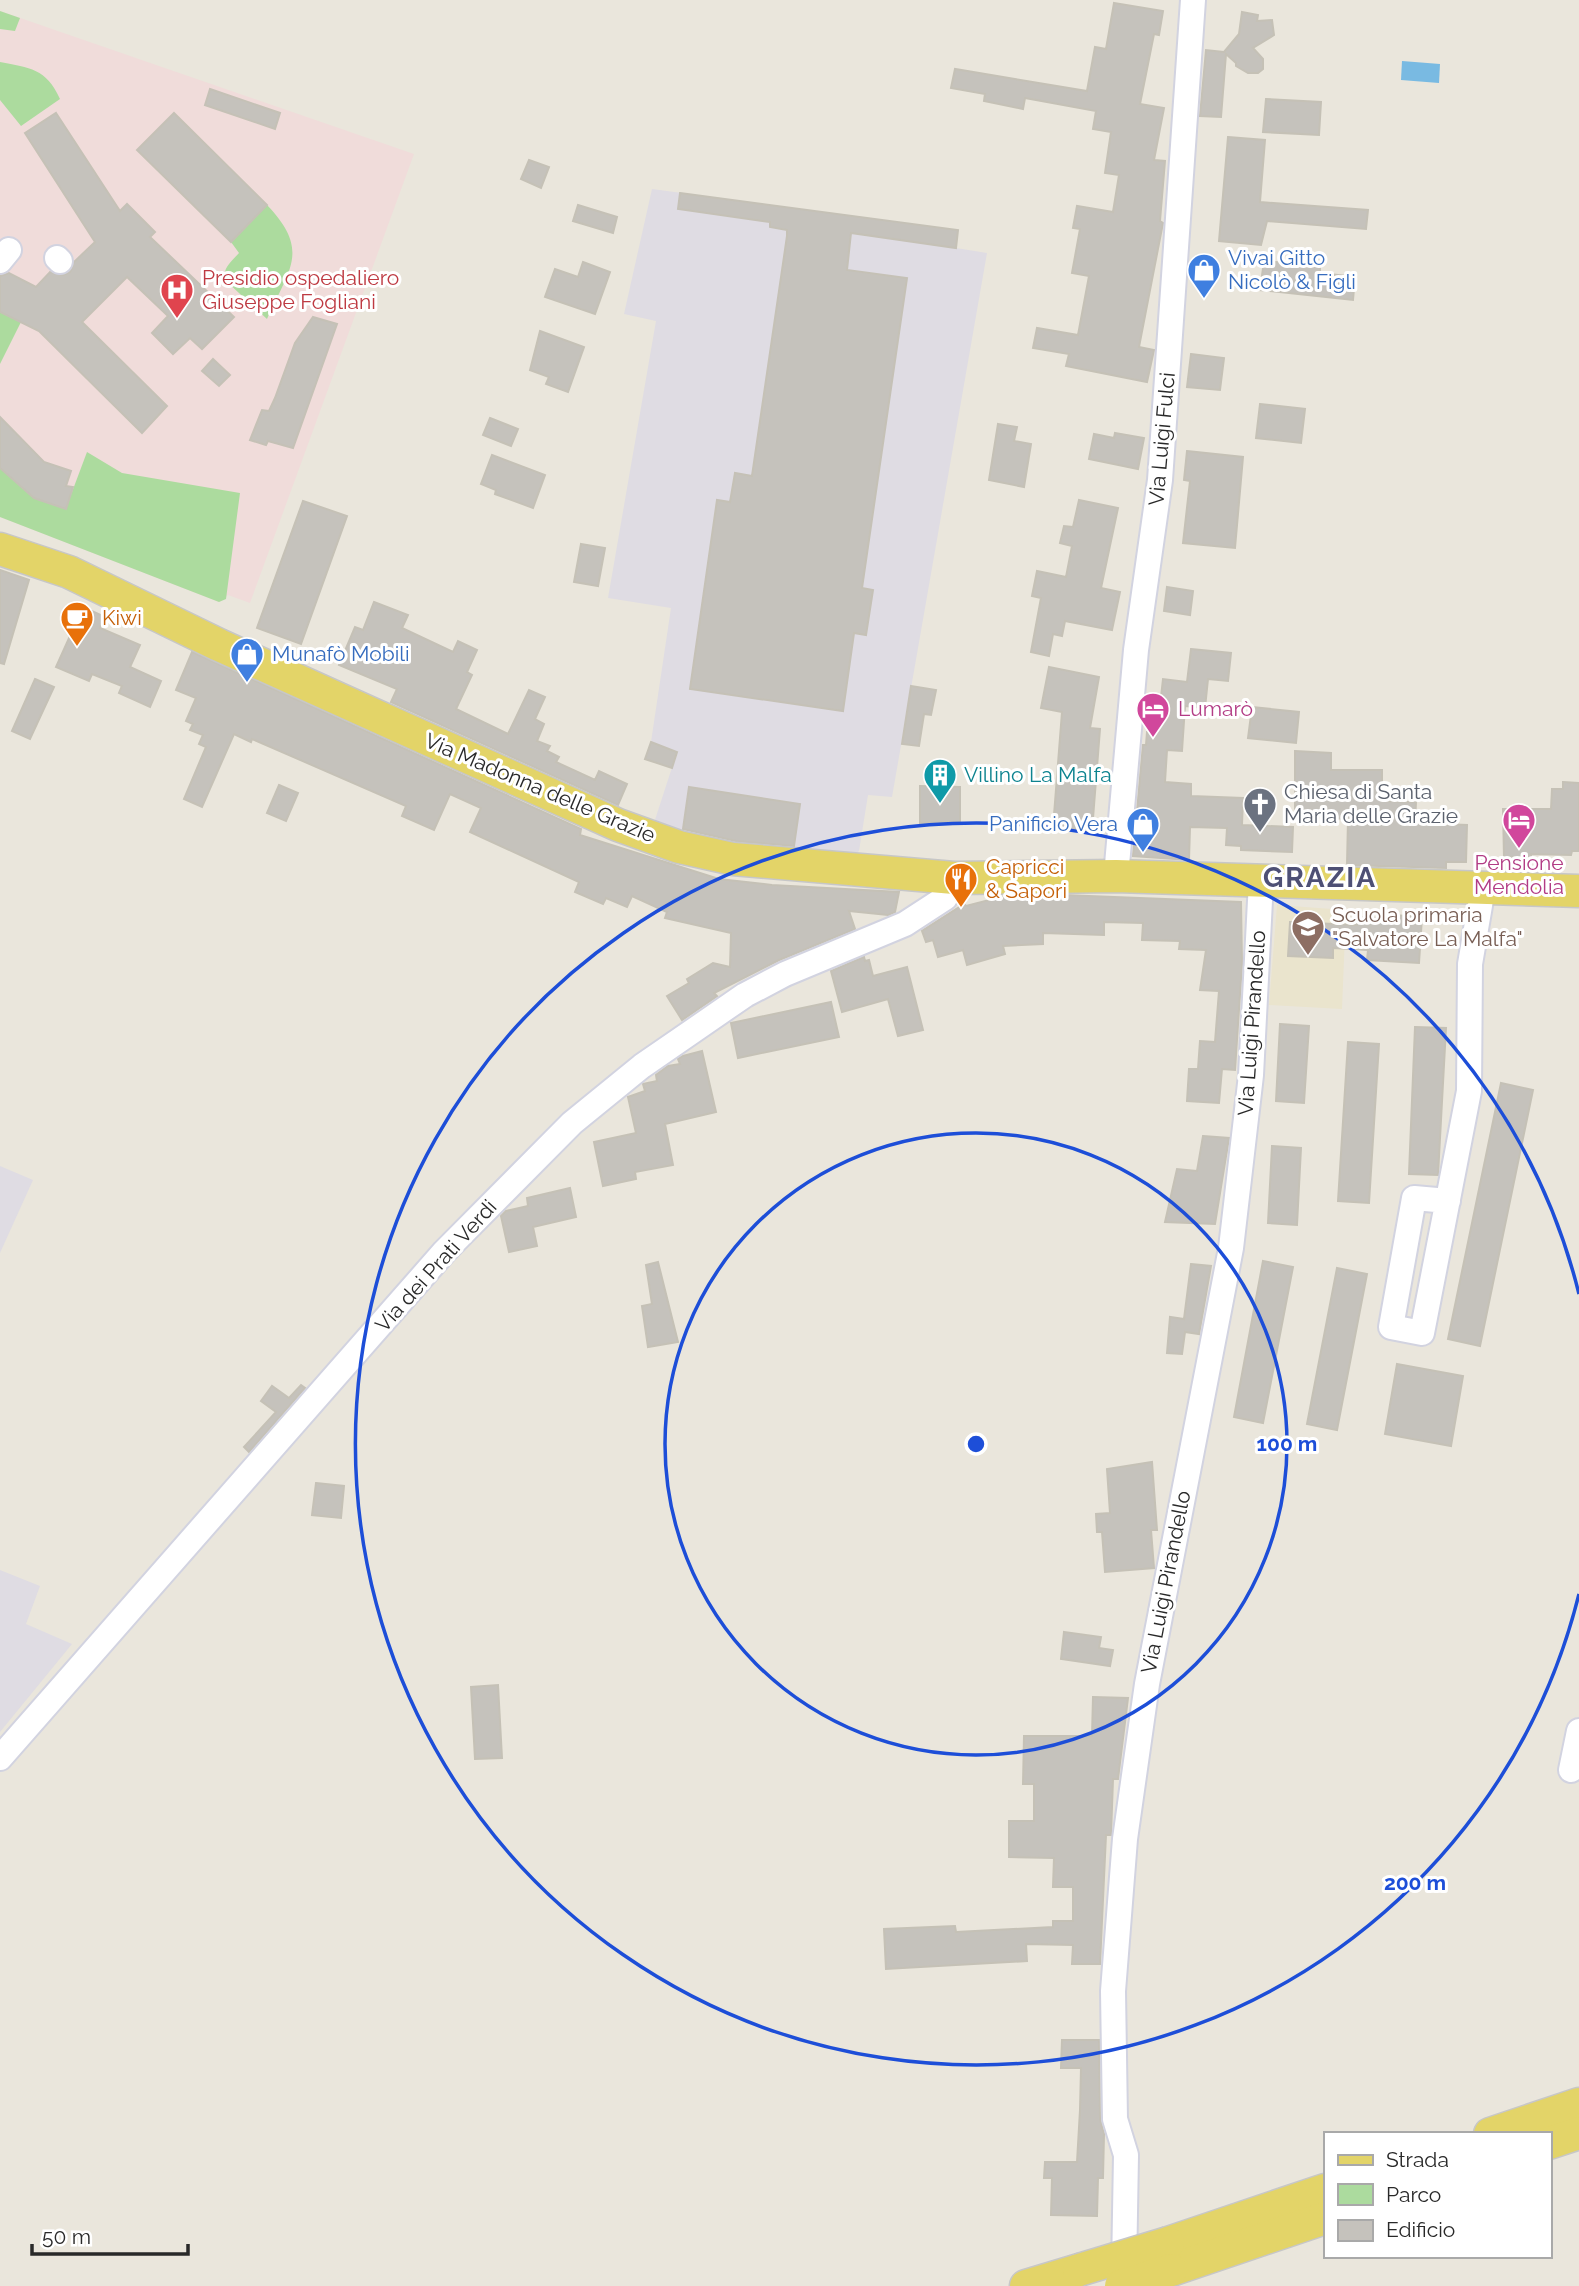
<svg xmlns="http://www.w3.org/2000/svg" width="1579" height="2286" viewBox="0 0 1579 2286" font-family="Raleway,sans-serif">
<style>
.industrial{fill:#dfdce3}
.education{fill:#eae4cd}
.medical{fill:#f0dcda}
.green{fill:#acdb9e}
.water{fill:#79bae2}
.building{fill:#c5c2bc;stroke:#c5c1b6;stroke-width:2}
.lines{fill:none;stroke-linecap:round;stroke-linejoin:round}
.minor-casing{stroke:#d2d3e0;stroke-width:28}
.major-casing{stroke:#c7c7c7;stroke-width:35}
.minor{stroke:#fff;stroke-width:24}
.major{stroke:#e3d468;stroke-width:32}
.major-bridge-casing{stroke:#c7c7c7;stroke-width:35;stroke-linecap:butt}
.major-bridge{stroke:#e3d468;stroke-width:32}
.ring{fill:none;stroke:#1d4ed8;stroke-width:3.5}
.labels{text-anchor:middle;stroke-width:6;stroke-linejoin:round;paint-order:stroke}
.shop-label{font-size:21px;fill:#366cbe;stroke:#fff;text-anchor:start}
.health-label{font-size:21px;fill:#be3a42;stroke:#fff;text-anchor:start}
.street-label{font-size:21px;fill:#292929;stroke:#fff}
.food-label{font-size:21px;fill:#c56008;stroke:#fff;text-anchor:start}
.hotel-label{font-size:21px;fill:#b23c85;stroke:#fff;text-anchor:start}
.culture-label{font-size:21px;fill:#0d838f;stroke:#fff;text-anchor:start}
.worship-label{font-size:21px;fill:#5b616d;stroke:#fff;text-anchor:start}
.education-label{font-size:21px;fill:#785e54;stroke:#fff;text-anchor:start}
.district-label{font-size:28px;font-weight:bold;letter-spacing:2px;fill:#4e5075;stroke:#fff}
.centre{fill:#1d4ed8;stroke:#fff;stroke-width:3.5}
.ring-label{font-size:21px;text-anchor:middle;font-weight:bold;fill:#1d4ed8;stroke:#fff;stroke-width:6;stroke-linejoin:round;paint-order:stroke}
</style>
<rect width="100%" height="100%" fill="#eae6dc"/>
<g class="industrial">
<path d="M652,189L958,230L956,248L987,253L892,797L868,795L859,851L850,858L793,853L682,836L653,826L677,752L651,742L671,608L608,598L656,321L624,314Z"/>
<path d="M0,1166L33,1180L0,1253Z"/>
<path d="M0,1570L40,1586L26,1624L72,1644L0,1732Z"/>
</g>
<path class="education" d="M1277,905L1346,910L1342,1009L1269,1005Z"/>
<path class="medical" d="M0,11L414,154L250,603L228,595L219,602L0,517Z"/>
<g class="green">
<path d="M0,11L20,18L15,31L0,29Z"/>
<path d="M0,62C30,68 46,68 60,99L21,126L0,100Z"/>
<path d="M267,205C311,251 289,269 267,319L226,281C221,269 231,262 239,253L231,242Z"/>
<path d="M0,312L21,322L0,364Z"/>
<path d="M87,452L122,473L240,493L226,599L219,602L0,517V468L34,498L66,508Z"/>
</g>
<path class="water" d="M1402,61L1440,64L1439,83L1401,80Z"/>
<g class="building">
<path d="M1114,3L1163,11L1159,35L1154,34L1140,104L1164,108L1154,160L1165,161L1160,221L1163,223L1139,347L1154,350L1147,382L1066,366L1069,354L1033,348L1037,328L1078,335L1089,276L1072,273L1080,229L1073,228L1077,206L1113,212L1119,175L1105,173L1111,132L1093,129L1096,111L1025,98L1023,109L984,101L985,94L951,88L955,69L1087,91L1095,47L1106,49Z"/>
<path d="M1242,12L1258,15L1257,21L1272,20L1274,35L1253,48L1263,59V69L1258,73H1248L1236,66V63L1226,54L1221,117L1200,116L1206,50L1224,52L1239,34Z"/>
<path d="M210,89L280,113L275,129L205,105Z"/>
<path d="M1266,99L1321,102L1319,135L1263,132Z"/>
<path d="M56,113L120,211L127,204L155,232L150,237L234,317L202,349L190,338L173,354L152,333L168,316L127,277L82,322L167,406L142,433L39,331L0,312V276L9,273L36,287L50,272L63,275L70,272L74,262L95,242L25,133Z"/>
<path d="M174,113L267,205L231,242L137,150Z"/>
<path d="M1228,137L1265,140L1260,202L1368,210L1366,229L1267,221L1261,245L1219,241Z"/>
<path d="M529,160L549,167L541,188L521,179Z"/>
<path d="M680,193L958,230L956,248L851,233L847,270L907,278L862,588L873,590L866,635L854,633L843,711L690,689L717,500L730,502L735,473L752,476L787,236V230L770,227V222L678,209Z"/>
<path d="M578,205L617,217L613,233L573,221Z"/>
<path d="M1264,261L1320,266V273L1355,277L1353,300L1260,290Z"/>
<path d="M583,262L610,272L595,314L545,297L555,269L578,277Z"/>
<path d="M313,317L337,324L293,448L268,441L266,445L250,440L262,410L269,411L275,398L295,343Z"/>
<path d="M540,331L584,347L568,392L546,384L549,377L530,370Z"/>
<path d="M1191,354L1224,358L1220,390L1187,387Z"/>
<path d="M213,359L230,375L219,386L202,371Z"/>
<path d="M1260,404L1305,409L1301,443L1256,438Z"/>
<path d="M0,417L44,462L71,471L66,486L73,487L66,509L34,498L0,468Z"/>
<path d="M490,418L518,429L511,446L483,435Z"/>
<path d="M998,424L1017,427L1014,441L1031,444L1024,487L989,480Z"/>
<path d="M1115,433L1144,438L1138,469L1089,459L1094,434L1114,438Z"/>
<path d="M1187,451L1243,457L1235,548L1183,543L1190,481L1184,480Z"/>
<path d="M492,455L545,475L533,508L495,494L496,490L481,484Z"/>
<path d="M1079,500L1118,508L1101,588L1120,592L1112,630L1065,621L1062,636L1053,634L1049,656L1031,652L1041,598L1032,596L1037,571L1066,577L1072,546L1060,543L1064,526L1073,527Z"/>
<path d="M303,501L347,516L301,644L257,628Z"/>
<path d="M581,544L605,548L598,586L574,582Z"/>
<path d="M0,570L29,580L4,664L0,663Z"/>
<path d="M1167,587L1193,591L1190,615L1164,611Z"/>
<path d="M374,602L408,615L402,628L453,652L458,641L477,650L467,672L472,675L456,709L508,734L529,690L545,697L535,719L544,724L537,741L550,746L547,751L559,757L556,762L595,780L599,771L627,784L618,805L391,702L397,689L339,665L355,627L363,630Z"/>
<path d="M83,607L105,617L100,628L140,645L130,667L161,681L150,707L119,693L122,686L92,674L89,681L56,667Z"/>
<path d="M1191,649L1231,653L1228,681L1208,679L1205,708L1185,706L1182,751L1167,750L1165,782L1191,784V796L1243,798L1242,825L1293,827L1292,852L1241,850V846L1226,845L1227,828L1190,827L1189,860L1133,856L1143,745H1146L1147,732L1157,733L1163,679L1187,682Z"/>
<path d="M192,652L581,829L580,835L719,879L772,885L899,892L895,912L888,915L849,911L855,929L779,960L714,993L717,996L682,1020L667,996L689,983L687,979L713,963L730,967L731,933L665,918L667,912L632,896L627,907L606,898L603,904L575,892L579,882L470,832L481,808L450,794L434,830L402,816L406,806L252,739L251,742L234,734L202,807L184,799L206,747L199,744L203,735L190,730L193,724L186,721L196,698L176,690Z"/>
<path d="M1049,667L1099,677L1090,728L1100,729L1092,831L1053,828L1062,712L1041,708Z"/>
<path d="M35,679L54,687L30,739L12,731Z"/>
<path d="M911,686L936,690L931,715L924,714L919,746L902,744Z"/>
<path d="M1252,707L1299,712L1296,743L1248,738Z"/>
<path d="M651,742L677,752L672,768L645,759Z"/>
<path d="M1295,751L1331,753V770H1382V801L1416,802L1415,823L1467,825L1466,862H1446V868L1347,865L1348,819L1295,816Z"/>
<path d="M1563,782L1579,783V851H1572L1571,855L1531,854V857H1504L1503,809H1551L1552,789H1563Z"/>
<path d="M279,785L298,793L286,821L267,813Z"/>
<path d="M920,786L960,787V822L920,823Z"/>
<path d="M689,787L800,804L794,846L736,841L683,829Z"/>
<path d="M1063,895L1241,902L1242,964L1235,1070L1222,1069L1219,1103L1187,1101L1189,1069H1198L1200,1041L1215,1042L1219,991L1200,990L1206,950L1179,949L1180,941L1142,940L1143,923L1104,922V935L1043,933V944L1003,946L1005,954L967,965L963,950L938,957L933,940L926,942L922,931L964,904L966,906L1005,896Z"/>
<path d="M1393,915L1422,917L1419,963L1367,960L1368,950L1333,948V958L1288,956L1290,922L1357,925L1358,917L1393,919Z"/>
<path d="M864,957L865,961L869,960L873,976L907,967L923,1030L898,1036L888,999L842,1012L831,971Z"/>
<path d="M831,1002L839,1037L738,1058L731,1023Z"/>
<path d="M1280,1024L1309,1026L1304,1103L1276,1101Z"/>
<path d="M1415,1027L1446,1028L1438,1175L1409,1174Z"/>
<path d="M1348,1042L1379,1044L1369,1203L1338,1201Z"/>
<path d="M702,1051L716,1112L665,1124L673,1165L635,1172L636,1179L603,1186L594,1142L636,1133L628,1097L645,1091L643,1084L657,1081L656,1075L668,1066L680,1064L678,1059L683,1056Z"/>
<path d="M1501,1083L1533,1090L1480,1346L1448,1339Z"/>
<path d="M1203,1136L1229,1138L1215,1224L1165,1222L1177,1169L1197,1171Z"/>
<path d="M1272,1146L1301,1148L1297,1225L1268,1223Z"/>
<path d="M570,1188L576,1217L533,1227L537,1246L509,1252L501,1216L506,1211L528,1206L527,1198Z"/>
<path d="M1263,1261L1293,1267L1263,1423L1234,1417Z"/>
<path d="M658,1262L678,1342L648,1347L642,1306L652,1304L646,1265Z"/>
<path d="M1191,1264L1211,1266L1199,1334L1185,1332L1182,1354L1167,1353L1170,1317L1184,1319Z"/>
<path d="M1337,1268L1367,1274L1337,1430L1307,1424Z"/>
<path d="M1397,1364L1463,1376L1451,1446L1385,1434Z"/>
<path d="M301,1385L305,1388L249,1452L244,1447L276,1412L261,1401L272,1386L289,1398Z"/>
<path d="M1152,1462L1157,1530H1151L1154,1568L1105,1572L1102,1532H1097L1096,1514L1110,1513L1107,1469Z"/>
<path d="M316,1483L344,1486L341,1518L312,1515Z"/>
<path d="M1064,1632L1101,1637L1099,1648L1113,1650L1110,1666L1061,1659Z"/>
<path d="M498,1685L502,1758L475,1759L471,1687Z"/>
<path d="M1093,1697L1128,1698L1118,1779H1113L1111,1835H1106L1100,1964H1072L1073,1945L1026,1944L1027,1961L886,1969L884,1929L955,1926L956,1932L1053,1927V1921H1073V1887H1053L1054,1858L1009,1857V1821H1034V1784H1023L1024,1736H1092Z"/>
<path d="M1062,2040H1099L1100,2119L1104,2134L1103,2178H1098L1097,2216L1051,2215L1052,2178H1044L1045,2162H1077L1080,2110L1081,2068H1061Z"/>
</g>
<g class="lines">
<defs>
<g id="minor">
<path d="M57,258L60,261"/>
<path d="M0,261L9,250"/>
<path d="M1116,876L1136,650L1160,480L1193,0"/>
<path d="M1448,1201L1414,1198L1391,1327L1422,1333L1469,1091L1470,964L1483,888"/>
<path d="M0,1758L444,1252L572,1123L642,1066L745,995L785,974L905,924L945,898L954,878"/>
<path d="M1571,1770L1579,1731"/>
<path d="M1124,2271L1126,2155L1115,2119L1113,1991L1125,1839L1147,1684L1231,1248L1251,1075L1261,881"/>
</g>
<g id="major">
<path d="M0,549L69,572L219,645L618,825L679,847L733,859L954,878L1116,876L1579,891"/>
<path d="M1490,2134L1579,2104"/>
<path d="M1549,2143L1579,2133"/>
<path d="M1168,2243L1325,2190"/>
<path d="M1171,2270L1325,2218"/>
<path d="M1026,2286L1079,2270"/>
</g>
</defs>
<use href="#minor" class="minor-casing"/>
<use href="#major" class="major-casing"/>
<use href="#minor" class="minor"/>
<use href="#major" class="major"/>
<defs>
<g id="major-bridge">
<path d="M1079,2270L1168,2243"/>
<path d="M1121,2286L1171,2270"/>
</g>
</defs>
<use href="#major-bridge" class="major-bridge-casing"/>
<use href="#major-bridge" class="major-bridge"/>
</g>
<g class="ring">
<circle cx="976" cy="1444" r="311"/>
<path d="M1579 1594A621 621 0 1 1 1579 1294"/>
</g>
<defs>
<symbol id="shop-pin" viewBox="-11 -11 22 30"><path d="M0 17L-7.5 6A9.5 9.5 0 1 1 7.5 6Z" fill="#3f7fe0" stroke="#fff"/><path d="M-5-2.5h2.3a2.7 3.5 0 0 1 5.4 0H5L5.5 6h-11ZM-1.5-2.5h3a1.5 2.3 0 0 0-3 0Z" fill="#fff"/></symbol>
<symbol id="hospital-pin" viewBox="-11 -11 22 30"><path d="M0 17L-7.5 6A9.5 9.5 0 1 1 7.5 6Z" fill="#e0444e" stroke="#fff"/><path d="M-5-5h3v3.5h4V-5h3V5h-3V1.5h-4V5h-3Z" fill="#fff"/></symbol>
<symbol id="cafe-pin" viewBox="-11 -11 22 30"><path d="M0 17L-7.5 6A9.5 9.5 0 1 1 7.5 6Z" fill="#e8710a" stroke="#fff"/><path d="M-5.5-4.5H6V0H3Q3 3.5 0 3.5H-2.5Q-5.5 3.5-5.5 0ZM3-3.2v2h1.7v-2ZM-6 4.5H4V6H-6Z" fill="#fff"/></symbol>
<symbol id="hotel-pin" viewBox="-11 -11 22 30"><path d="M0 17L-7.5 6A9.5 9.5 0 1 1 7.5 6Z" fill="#d1479c" stroke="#fff"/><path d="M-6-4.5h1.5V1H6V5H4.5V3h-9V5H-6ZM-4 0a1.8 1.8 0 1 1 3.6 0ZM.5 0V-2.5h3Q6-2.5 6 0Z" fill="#fff"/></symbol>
<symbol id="building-pin" viewBox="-11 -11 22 30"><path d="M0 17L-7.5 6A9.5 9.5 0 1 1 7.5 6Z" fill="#0f9aa8" stroke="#fff"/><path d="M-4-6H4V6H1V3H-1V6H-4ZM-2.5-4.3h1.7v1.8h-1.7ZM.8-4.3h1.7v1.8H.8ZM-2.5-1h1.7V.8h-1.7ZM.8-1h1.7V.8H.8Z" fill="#fff"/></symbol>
<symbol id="church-pin" viewBox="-11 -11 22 30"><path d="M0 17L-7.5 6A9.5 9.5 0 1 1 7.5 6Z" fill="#6b7280" stroke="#fff"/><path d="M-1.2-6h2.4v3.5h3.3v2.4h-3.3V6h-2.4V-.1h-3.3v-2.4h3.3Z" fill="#fff"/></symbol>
<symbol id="restaurant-pin" viewBox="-11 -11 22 30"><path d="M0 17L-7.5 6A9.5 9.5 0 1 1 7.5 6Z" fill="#e8710a" stroke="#fff"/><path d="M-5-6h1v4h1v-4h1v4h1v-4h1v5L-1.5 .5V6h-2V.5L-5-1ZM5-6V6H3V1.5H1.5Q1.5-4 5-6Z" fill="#fff"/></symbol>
<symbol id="school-pin" viewBox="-11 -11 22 30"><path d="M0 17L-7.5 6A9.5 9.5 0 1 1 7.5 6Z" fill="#8d6e63" stroke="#fff"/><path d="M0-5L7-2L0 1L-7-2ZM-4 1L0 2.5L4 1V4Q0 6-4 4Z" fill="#fff"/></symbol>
</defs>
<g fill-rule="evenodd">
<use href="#shop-pin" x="1185" y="251" width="38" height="52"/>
<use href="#hospital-pin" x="158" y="271" width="38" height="52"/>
<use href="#cafe-pin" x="58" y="599" width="38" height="52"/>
<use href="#shop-pin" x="228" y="635" width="38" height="52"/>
<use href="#hotel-pin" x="1134" y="690" width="38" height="52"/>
<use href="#building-pin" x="921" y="756" width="38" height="52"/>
<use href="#church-pin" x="1241" y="785" width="38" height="52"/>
<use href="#hotel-pin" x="1500" y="801" width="38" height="52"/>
<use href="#shop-pin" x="1124" y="805" width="38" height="52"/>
<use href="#restaurant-pin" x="942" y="860" width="38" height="52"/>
<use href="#school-pin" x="1289" y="908" width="38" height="52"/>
</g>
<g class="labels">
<g class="shop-label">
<text x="1228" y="265">Vivai Gitto<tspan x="1228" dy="24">Nicolò &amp; Figli</tspan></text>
<text x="272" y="661">Munafò Mobili</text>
<text x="1118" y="831" text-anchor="end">Panificio Vera</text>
</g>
<g class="health-label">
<text x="202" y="285">Presidio ospedaliero<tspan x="202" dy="24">Giuseppe Fogliani</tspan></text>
</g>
<g class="street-label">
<text transform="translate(1162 439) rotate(-85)" y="7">Via Luigi Fulci</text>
<text transform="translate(540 788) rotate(23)" y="7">Via Madonna delle Grazie</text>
<text transform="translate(1252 1023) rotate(-86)" y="7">Via Luigi Pirandello</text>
<text transform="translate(436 1266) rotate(-48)" y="7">Via dei Prati Verdi</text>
<text transform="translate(1166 1582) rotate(-79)" y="7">Via Luigi Pirandello</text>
</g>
<g class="food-label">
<text x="102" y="625">Kiwi</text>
<text x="986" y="874">Capricci<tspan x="986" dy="24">&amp; Sapori</tspan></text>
</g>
<g class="hotel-label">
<text x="1178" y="716">Lumarò</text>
<text x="1519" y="870" text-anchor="middle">Pensione<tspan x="1519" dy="24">Mendolia</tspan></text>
</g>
<g class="culture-label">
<text x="964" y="782">Villino La Malfa</text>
</g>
<g class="worship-label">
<text x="1284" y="799">Chiesa di Santa<tspan x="1284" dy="24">Maria delle Grazie</tspan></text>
</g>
<g class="education-label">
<text x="1332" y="922">Scuola primaria<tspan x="1332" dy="24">"Salvatore La Malfa"</tspan></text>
</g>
<g class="district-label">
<text x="1320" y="887">GRAZIA</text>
</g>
</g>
<circle cx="976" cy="1444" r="10" class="centre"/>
<g class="ring-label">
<text x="1287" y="1451">100 m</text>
<text x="1415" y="1890">200 m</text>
</g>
<rect x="1324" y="2132" width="228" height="126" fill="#ffffff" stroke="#a9a9a9" stroke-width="2"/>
<rect x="1338" y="2155" width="35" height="10" fill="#e3d468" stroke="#a9a9a9" stroke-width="2"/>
<text x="1386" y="2167" font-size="21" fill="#292929">Strada</text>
<rect x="1338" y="2184" width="35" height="21" fill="#acdb9e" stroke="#a9a9a9" stroke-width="2"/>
<text x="1386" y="2202" font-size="21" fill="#292929">Parco</text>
<rect x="1338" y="2220" width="35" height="21" fill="#c5c2bc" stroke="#a9a9a9" stroke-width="2"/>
<text x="1386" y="2237" font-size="21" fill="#292929">Edificio</text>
<path d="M32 2244v10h156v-10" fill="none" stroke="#292929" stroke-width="3.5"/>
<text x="42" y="2244" font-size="21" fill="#292929" stroke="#ffffff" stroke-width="5" paint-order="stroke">50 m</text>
</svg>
